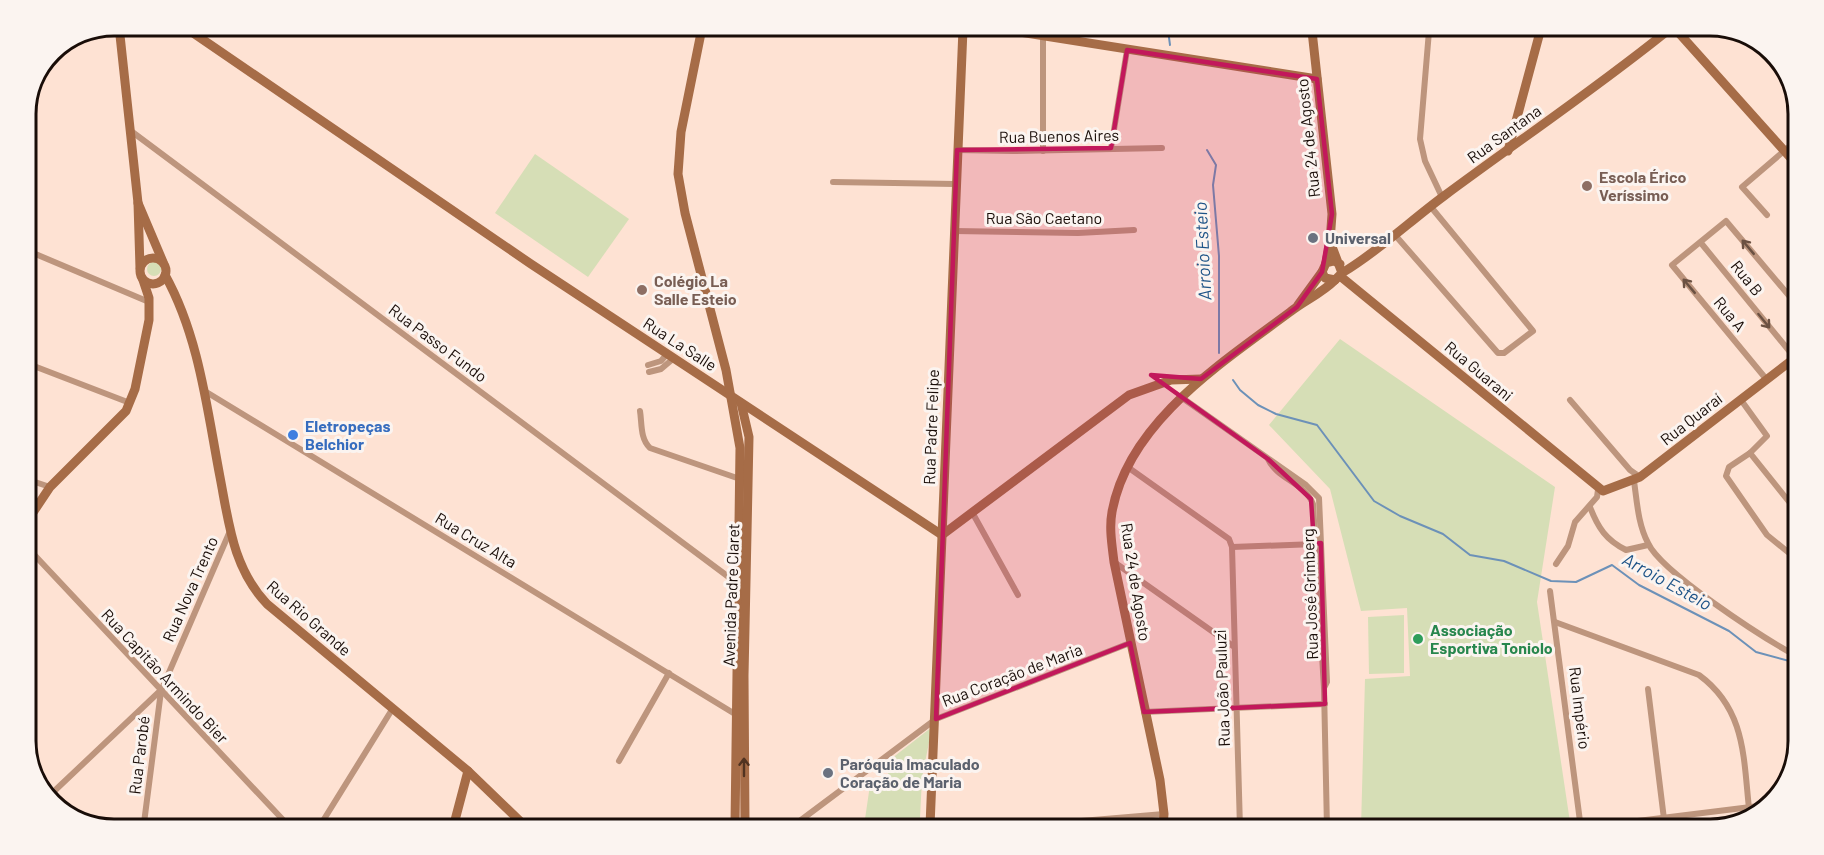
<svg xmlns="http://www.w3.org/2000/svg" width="1824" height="855" viewBox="0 0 1824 855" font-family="Barlow,sans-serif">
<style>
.green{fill:#d6deb6}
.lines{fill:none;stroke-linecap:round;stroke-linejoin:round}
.stream{stroke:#6c91b8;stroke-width:2}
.street{stroke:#bd957d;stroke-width:6}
.secondary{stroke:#a66c47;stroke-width:9}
.oneway{stroke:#6b5142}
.oneway2{stroke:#513321}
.marked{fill:#c2185b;fill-opacity:0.2;stroke:#c2185b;stroke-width:4.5;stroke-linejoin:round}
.education-dot{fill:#8d6e63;stroke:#fbf4f0;stroke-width:2}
.worship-dot{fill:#6b7280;stroke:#fbf4f0;stroke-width:2}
.shop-dot{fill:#3f7fe0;stroke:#fbf4f0;stroke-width:2}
.leisure-dot{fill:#2e9e5b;stroke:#fbf4f0;stroke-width:2}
.labels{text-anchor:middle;stroke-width:6;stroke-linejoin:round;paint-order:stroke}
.street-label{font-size:16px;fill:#190d08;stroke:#fbf4f0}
.education-label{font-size:16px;font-weight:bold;fill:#785e54;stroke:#fbf4f0;text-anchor:start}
.worship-label{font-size:16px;font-weight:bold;fill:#5b616d;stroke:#fbf4f0;text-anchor:start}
.shop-label{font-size:16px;font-weight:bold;fill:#366cbe;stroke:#fbf4f0;text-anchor:start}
.leisure-label{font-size:16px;font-weight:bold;fill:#27864d;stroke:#fbf4f0;text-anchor:start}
.water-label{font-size:18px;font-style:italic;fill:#1d5387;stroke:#fbf4f0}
.rim{fill:none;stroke:#190d08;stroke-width:3}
</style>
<rect width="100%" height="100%" fill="#fee2d3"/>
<g class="green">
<path d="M535,154L629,219L588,277L495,213Z"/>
<circle cx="154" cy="269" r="7"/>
<path d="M1340,339L1555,487L1537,602L1570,822L1518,829L1361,828L1365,679L1410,676L1407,608L1361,611L1330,489L1269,425Z"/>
<path d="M1404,615V673L1369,674L1368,617Z"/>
<path d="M932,727L922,778L920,818H924L923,826H855V819H865L870,785L895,782L882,766Z"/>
</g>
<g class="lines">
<g class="stream">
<path d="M1168,30L1170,45"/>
<path d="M1207,150L1216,165L1213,185L1219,256V353"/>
<path d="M1233,380L1240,390L1258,405L1276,414L1317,425L1374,501L1400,516L1443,534L1470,555L1504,561L1551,581L1576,582L1612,565L1639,585L1729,631L1756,652L1793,662"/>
</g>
<g class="street">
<path d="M1429,31L1420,139L1425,161L1442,197"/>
<path d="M131,131L738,584"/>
<path d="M1111,148L1127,50"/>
<path d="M957,150L1013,151L1162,148"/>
<path d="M1043,151V29"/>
<path d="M833,182L955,184"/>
<path d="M1767,215L1742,187L1798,139"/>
<path d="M954,231L1078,233L1134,230"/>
<path d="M1395,235L1498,353H1504L1533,331L1431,207"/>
<path d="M1701,243L1795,358"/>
<path d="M26,250L149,302"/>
<path d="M26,363L130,403"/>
<path d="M648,365L661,361L667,354"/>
<path d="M649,372L661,369L674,358"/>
<path d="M1767,380L1672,265L1726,221L1796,304"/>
<path d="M203,390L735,714"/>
<path d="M1181,397L1306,485L1319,498L1327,682L1324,688"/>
<path d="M1570,400L1630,470L1640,477"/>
<path d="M1741,400L1767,436L1750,453L1729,467L1726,476L1767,535L1794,557"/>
<path d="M640,411C642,423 640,439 650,448L740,479"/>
<path d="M1750,453L1794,508"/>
<path d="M1268,459C1277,479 1305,483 1313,504L1324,688L1327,828"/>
<path d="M1129,468L1229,539L1232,547L1316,544"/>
<path d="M26,479L50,487"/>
<path d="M1634,481C1637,502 1638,524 1648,543C1661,572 1762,637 1793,654"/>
<path d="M1590,507C1598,528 1606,540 1626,550L1648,545"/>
<path d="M972,512L1018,595"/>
<path d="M26,546L286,823"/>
<path d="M1232,547L1240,828"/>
<path d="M1114,562L1233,646"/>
<path d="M1556,564L1568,546L1575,522L1597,497L1598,490"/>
<path d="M1550,591L1581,829"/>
<path d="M1555,622L1699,675C1748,711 1743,762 1750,817"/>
<path d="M1648,689L1664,819"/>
<path d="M1144,712L1325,704"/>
<path d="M619,761L669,673"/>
<path d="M48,797L160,691"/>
<path d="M144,823L161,691L230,531"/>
<path d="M321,824L393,708"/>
<path d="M793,826L936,719L1130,643"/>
<path d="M1009,827L1164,814"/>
<path d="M1573,829L1767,805"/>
</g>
<g class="secondary">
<path d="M119,26L138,203L140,268"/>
<path d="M183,26L531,264L942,535"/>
<path d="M702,28L681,132L678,174L685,213L726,370L740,448L735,825"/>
<path d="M1000,29L1317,79"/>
<path d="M1312,31L1332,214L1330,242L1326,263"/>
<path d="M1678,32L1798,166"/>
<path d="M1508,151L1540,32"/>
<path d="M138,203L163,262"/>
<path d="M1331,244L1342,273L1335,280L1325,278L1322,272L1326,263L1334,261L1340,264"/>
<circle cx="153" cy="271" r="13"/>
<path d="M1342,273C1379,251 1410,221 1444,196C1518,141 1594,90 1666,32"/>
<path d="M165,275C199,336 207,409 220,477C229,524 233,568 267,604L468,771L523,824"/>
<path d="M1340,276L1603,491L1640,477L1796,357"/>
<path d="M1298,305L1322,272"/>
<path d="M741,403L749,437L744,676L745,825"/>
<path d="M26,523L50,487L126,411L135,389L149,320V298L143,280"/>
<path d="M942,535L1129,395L1171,380L1201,379"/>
<path d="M454,824L468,771"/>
<path d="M930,826L963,29"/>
<path d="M1163,827L1164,814L1160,780L1114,562C1112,545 1109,528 1112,512C1128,422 1223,362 1290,312C1305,300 1321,294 1335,280"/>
</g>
</g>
<defs><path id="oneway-shaft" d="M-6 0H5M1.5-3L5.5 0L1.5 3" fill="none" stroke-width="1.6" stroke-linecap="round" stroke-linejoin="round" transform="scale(1.5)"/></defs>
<g class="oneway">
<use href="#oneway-shaft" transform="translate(1748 247) rotate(-130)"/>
<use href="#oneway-shaft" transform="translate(1689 286) rotate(-130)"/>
<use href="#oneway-shaft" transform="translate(1764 321) rotate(51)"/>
</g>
<use class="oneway2" href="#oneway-shaft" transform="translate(744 767) rotate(-90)"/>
<path class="marked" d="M1127,50L1317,79L1332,214L1322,272L1297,307L1201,379L1151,375L1268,459L1311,499L1314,544L1321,543L1325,704L1144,712L1130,643L936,719L957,150L1111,148Z"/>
<g class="education-dot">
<circle cx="1587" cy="186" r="6"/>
<circle cx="642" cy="290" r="6"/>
</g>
<g class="worship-dot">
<circle cx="1313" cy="238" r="6"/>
<circle cx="828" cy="773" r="6"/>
</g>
<circle class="shop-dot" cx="293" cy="435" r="6"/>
<circle class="leisure-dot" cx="1418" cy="639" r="6"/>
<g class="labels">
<g class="street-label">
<text transform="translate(1504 134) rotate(-36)" y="6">Rua Santana</text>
<text transform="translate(1059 136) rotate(-1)" y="6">Rua Buenos Aires</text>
<text transform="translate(1308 138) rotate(-96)" y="6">Rua 24 de Agosto</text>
<text x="1044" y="224">Rua São Caetano</text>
<text transform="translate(1747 278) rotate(51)" y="6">Rua B</text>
<text transform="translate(1730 314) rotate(50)" y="6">Rua A</text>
<text transform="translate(438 343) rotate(37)" y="6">Rua Passo Fundo</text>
<text transform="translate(680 344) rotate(33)" y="6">Rua La Salle</text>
<text transform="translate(1479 371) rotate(40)" y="6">Rua Guarani</text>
<text transform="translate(1691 419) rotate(-38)" y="6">Rua Quaraí</text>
<text transform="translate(931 427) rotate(-88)" y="6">Rua Padre Felipe</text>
<text transform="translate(476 540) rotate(31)" y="6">Rua Cruz Alta</text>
<text transform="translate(1136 582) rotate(81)" y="6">Rua 24 de Agosto</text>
<text transform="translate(190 589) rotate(-66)" y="6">Rua Nova Trento</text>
<text transform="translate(1310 594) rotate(-92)" y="6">Rua José Grimberg</text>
<text transform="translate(731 595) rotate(-88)" y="6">Avenida Padre Claret</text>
<text transform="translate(309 618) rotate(41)" y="6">Rua Rio Grande</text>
<text transform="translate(1012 675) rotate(-21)" y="6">Rua Coração de Maria</text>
<text transform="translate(165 676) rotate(47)" y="6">Rua Capitão Armindo Bier</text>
<text transform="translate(1222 688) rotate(-92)" y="6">Rua João Pauluzi</text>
<text transform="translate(1580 708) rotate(83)" y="6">Rua Império</text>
<text transform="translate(139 755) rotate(-83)" y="6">Rua Parobé</text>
</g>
<g class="education-label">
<text x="1599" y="183">Escola Érico<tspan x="1599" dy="18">Veríssimo</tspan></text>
<text x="654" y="287">Colégio La<tspan x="654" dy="18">Salle Esteio</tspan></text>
</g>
<g class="worship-label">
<text x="1325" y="244">Universal</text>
<text x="840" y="770">Paróquia Imaculado<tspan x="840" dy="18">Coração de Maria</tspan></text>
</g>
<g class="shop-label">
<text x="305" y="432">Eletropeças<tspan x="305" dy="18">Belchior</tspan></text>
</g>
<g class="leisure-label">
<text x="1430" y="636">Associação<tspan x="1430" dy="18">Esportiva Toniolo</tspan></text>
</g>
<g class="water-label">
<text transform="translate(1203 251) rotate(-93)" y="6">Arroio Esteio</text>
<text transform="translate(1667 582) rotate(29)" y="6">Arroio Esteio</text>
</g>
</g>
<path d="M0 0H1824V855H0ZM114 36H1710A78 78 0 0 1 1788 114V741A78 78 0 0 1 1710 819H114A78 78 0 0 1 36 741V114A78 78 0 0 1 114 36Z" fill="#fbf4f0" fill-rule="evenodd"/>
<path class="rim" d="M114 36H1710A78 78 0 0 1 1788 114V741A78 78 0 0 1 1710 819H114A78 78 0 0 1 36 741V114A78 78 0 0 1 114 36Z"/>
</svg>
